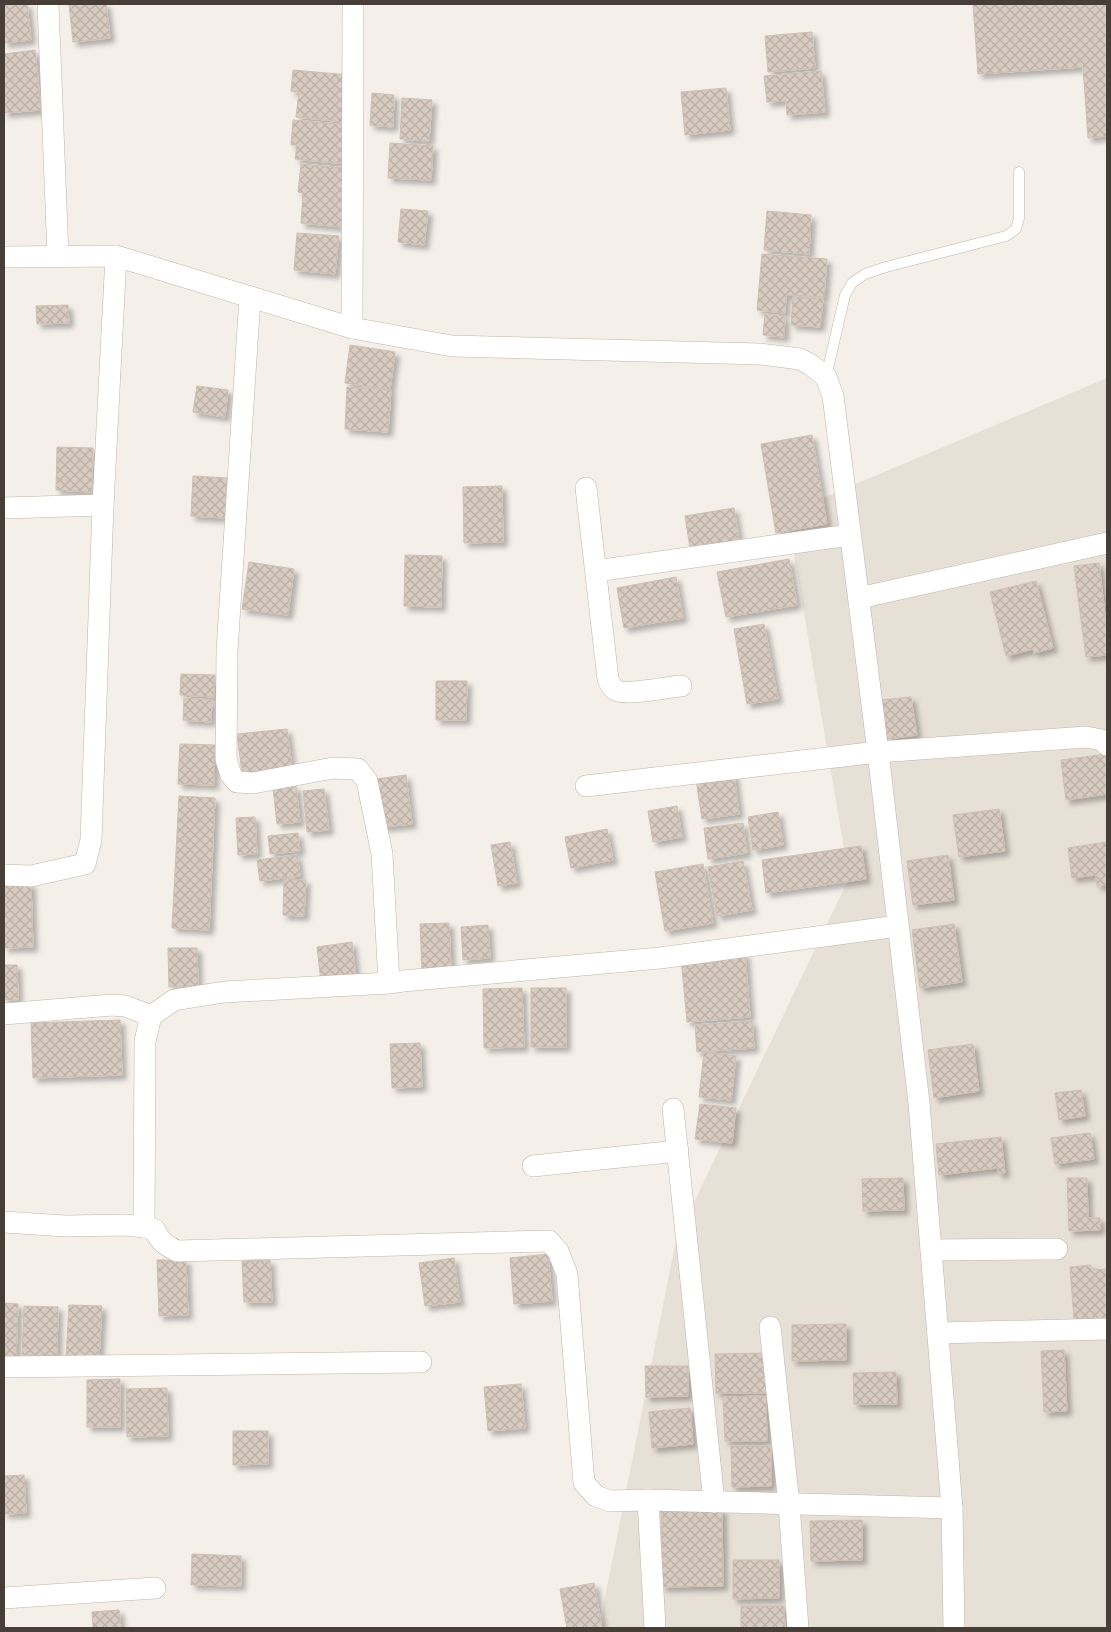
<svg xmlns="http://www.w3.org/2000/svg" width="1111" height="1632" viewBox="0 0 1111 1632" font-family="'Archivo Narrow',sans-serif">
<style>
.residential{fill:#e7e0d7}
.building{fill:url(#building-cross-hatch);stroke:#cfbfb2;filter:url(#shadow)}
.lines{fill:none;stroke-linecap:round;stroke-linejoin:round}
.service-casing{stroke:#bfb5ab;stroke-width:11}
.minor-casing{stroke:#bfb5ab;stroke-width:22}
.service{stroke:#fff;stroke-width:10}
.minor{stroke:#fff;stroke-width:21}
</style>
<defs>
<pattern id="building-cross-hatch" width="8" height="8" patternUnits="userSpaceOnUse" patternTransform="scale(1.25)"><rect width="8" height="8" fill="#d8cbc1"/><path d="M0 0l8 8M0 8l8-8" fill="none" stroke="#bbafa6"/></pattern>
<filter id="shadow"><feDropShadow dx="4.5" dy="4.5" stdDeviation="2.5" flood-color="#0004"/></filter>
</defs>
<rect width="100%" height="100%" fill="#f4efe9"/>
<path class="residential" d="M1107,378V1628H602L604,1602L676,1240L849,878L787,513Z"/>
<g class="building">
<path d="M4,4H27L31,40L4,43Z"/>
<path d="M69,4H106L110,38L73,42Z"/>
<path d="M973,4H1107V136L1088,138L1083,67L978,74Z"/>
<path d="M812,32L815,68L768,72L765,36Z"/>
<path d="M35,50L41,110L4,113V54Z"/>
<path d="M293,70L349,75L345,122L296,117L299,92L291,91Z"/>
<path d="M821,71L825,112L787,115L786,101L767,102L764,76Z"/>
<path d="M726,88L730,130L685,135L681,92Z"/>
<path d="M372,93L394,95L393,127L370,125Z"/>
<path d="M402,98L432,100L429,141L400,139Z"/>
<path d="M293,120L350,125L346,164L295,159L297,145H291Z"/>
<path d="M390,143L433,146L431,180L388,178Z"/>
<path d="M301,164L348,168L343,227L301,223L303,193L298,192Z"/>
<path d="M401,209L428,211L424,245L398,242Z"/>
<path d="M767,211L811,215L809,254L764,250Z"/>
<path d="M297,233L339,236L335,274L294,270Z"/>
<path d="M762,254L827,259L824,297L786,295L785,313L757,310Z"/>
<path d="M793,297L823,299L820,327L791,325Z"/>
<path d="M68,305L69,323L37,324L36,306Z"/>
<path d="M765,314L785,316L784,337L763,335Z"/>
<path d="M350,345L395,352L390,390L345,383Z"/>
<path d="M197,386L228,390L225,417L193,412Z"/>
<path d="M347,387L391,390L388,432L345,429Z"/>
<path d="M812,435L827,524L776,533L761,444Z"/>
<path d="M57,447L93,448L92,492L56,490Z"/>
<path d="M193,476L227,478L225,518L191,516Z"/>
<path d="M502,486L503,542L464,543L463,487Z"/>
<path d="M734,508L739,540L690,548L685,516Z"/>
<path d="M405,555L442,556L441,607L404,606Z"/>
<path d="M789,559L797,605L726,617L717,572Z"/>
<path d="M249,562L294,569L288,615L242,609Z"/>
<path d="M1099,563L1107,633V655L1086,657L1074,566Z"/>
<path d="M676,577L683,618L624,628L617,588Z"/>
<path d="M1036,581L1053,648L1034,653L1033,649L1006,656L990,592Z"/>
<path d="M764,624L778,699L747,704L734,629Z"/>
<path d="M181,674L215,675L214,697L180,695Z"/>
<path d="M436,681H467L466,720H436Z"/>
<path d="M911,697L917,735L887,739L882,700Z"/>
<path d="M184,698L212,700L211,722L183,720Z"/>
<path d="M287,729L292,768L242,773L237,734Z"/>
<path d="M180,744L215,745L214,785L178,784Z"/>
<path d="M1107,754V794L1066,800L1061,760Z"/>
<path d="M734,774L739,814L702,819L696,780Z"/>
<path d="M406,775L412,824L381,827L376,779Z"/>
<path d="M296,786L300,822L277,824L273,788Z"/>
<path d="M324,789L329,830L307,832L303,791Z"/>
<path d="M179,796L215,798L209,930L172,928Z"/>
<path d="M677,806L682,837L653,842L648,811Z"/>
<path d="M999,809L1005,851L959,857L953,815Z"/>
<path d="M778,812L783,845L753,850L748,817Z"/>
<path d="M255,817L257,854L238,855L236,818Z"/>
<path d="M743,823L747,853L708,859L704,828Z"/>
<path d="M607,829L613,860L571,868L565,837Z"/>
<path d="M298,833L300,851L270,854L268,836Z"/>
<path d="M510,842L517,883L498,886L491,845Z"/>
<path d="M1107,842V885L1097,886L1096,875L1072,878L1068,848Z"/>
<path d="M861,846L866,879L766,893L762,860Z"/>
<path d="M297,855L300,876L260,881L257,860Z"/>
<path d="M948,855L954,900L913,905L907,861Z"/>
<path d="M743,861L752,910L717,916L708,867Z"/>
<path d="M703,864L713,923L665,931L655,872Z"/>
<path d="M284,879L306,880L304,916L283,915Z"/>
<path d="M31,883L33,947L4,948V884Z"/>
<path d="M449,923L451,969L422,970L420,924Z"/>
<path d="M954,924L962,982L920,988L912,930Z"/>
<path d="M488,925L490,958L463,960L461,927Z"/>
<path d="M352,942L356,978L321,982L317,947Z"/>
<path d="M168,948H197L198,986L169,987Z"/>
<path d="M745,953L750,1017L687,1022L681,958Z"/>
<path d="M4,965H17L18,1000H4Z"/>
<path d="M522,988L524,1047L484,1048L483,989Z"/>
<rect x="531" y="988" width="35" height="59"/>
<path d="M120,1020L122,1075L33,1078L31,1023Z"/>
<path d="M752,1021L754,1048L697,1052L695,1025Z"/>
<path d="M420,1043L422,1087L392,1088L390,1044Z"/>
<path d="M973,1044L979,1091L934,1098L928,1050Z"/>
<path d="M704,1052L736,1056L731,1100L699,1097Z"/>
<path d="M1081,1090L1085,1116L1059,1120L1055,1093Z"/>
<path d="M700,1104L736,1108L732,1143L695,1139Z"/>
<path d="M1090,1133L1094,1159L1055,1164L1051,1138Z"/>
<path d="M1001,1137L1005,1173L998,1174V1168L939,1175L936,1144Z"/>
<path d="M903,1178L904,1210L863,1211L862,1179Z"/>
<path d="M1067,1178H1087L1088,1218H1100V1230L1069,1231Z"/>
<path d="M548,1254L552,1301L514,1304L510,1258Z"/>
<path d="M454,1258L460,1302L425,1306L419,1263Z"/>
<path d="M157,1260H186L188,1315L159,1316Z"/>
<path d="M270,1260L272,1302H244L242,1261Z"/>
<path d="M1091,1265V1270L1107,1269V1318L1074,1320L1070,1267Z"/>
<path d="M4,1303L18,1304L16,1359L4,1358Z"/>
<path d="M69,1305L102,1306L99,1358L66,1357Z"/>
<path d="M24,1306L58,1307L57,1356L22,1355Z"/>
<path d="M846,1324V1360L792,1361V1325Z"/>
<path d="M1064,1350L1067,1411L1044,1412L1041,1351Z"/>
<path d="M768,1353L769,1393H716L715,1354Z"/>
<path d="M645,1366H688V1396L646,1397Z"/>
<path d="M896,1372L897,1404H854L853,1373Z"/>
<path d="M120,1379V1427H87V1380Z"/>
<path d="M521,1384L525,1428L488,1431L484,1387Z"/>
<path d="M167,1388L168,1436L127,1437L126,1389Z"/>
<path d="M766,1396L767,1441H725L723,1397Z"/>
<path d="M690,1408L693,1444L652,1448L649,1412Z"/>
<path d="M233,1431H268V1464L233,1465Z"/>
<path d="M731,1446H771V1486L732,1487Z"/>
<path d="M24,1475L26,1513L4,1514V1476Z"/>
<path d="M722,1509L723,1586L662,1587L661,1510Z"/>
<path d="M862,1520V1560L811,1561L810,1521Z"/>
<path d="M192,1554L241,1556V1586L191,1585Z"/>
<path d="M733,1560H779V1598L733,1599Z"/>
<path d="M594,1583L602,1628H567L560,1589Z"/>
<path d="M741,1606H784L785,1628H741Z"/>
<path d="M119,1610L121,1628H93L92,1612Z"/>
</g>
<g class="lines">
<defs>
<path id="service" d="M826,377L845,295L852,283L865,274L886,267L1006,236L1016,229L1019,218V172"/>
<g id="minor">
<path d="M48,4L58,256"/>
<path d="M4,257L116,256L352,328L452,346L760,354L800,359L811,365L826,377L833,396L878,752L919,1103L952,1508L954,1628"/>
<path d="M250,297L227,651L226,759L231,775L237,782L253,783L333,768L358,769L367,781L382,854L389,983"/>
<path d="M352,328L353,4"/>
<path d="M586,488L608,679C610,684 612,689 618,691C629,695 667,687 681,686"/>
<path d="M4,508L103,505"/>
<path d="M596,571L850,535"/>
<path d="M859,598L1107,543"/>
<path d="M586,786L878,752L1086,737L1102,740L1107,745"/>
<path d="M4,875L31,876L85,864L91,840L103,505L116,256"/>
<path d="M898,926L660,958L403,981L389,983L224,992L174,1000L151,1016L145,1041L144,1227L155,1230C160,1242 165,1245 177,1251L549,1241L558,1251L567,1274L584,1483L596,1496L610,1501L648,1500L952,1508"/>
<path d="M4,1014L112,1005L125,1006L151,1016"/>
<path d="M673,1109L714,1502"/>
<path d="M533,1166L678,1151"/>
<path d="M4,1222L65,1226L127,1225L144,1227"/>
<path d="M931,1250L1057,1249"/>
<path d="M770,1327L789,1504L798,1628"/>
<path d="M938,1333L1107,1329"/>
<path d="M4,1367L421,1362"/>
<path d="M648,1500L655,1628"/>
<path d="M4,1598L155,1588"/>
</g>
</defs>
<use href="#service" class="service-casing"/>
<use href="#minor" class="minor-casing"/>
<use href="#service" class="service"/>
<use href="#minor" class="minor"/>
</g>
<rect width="1111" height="1632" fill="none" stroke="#473e37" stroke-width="10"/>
</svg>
